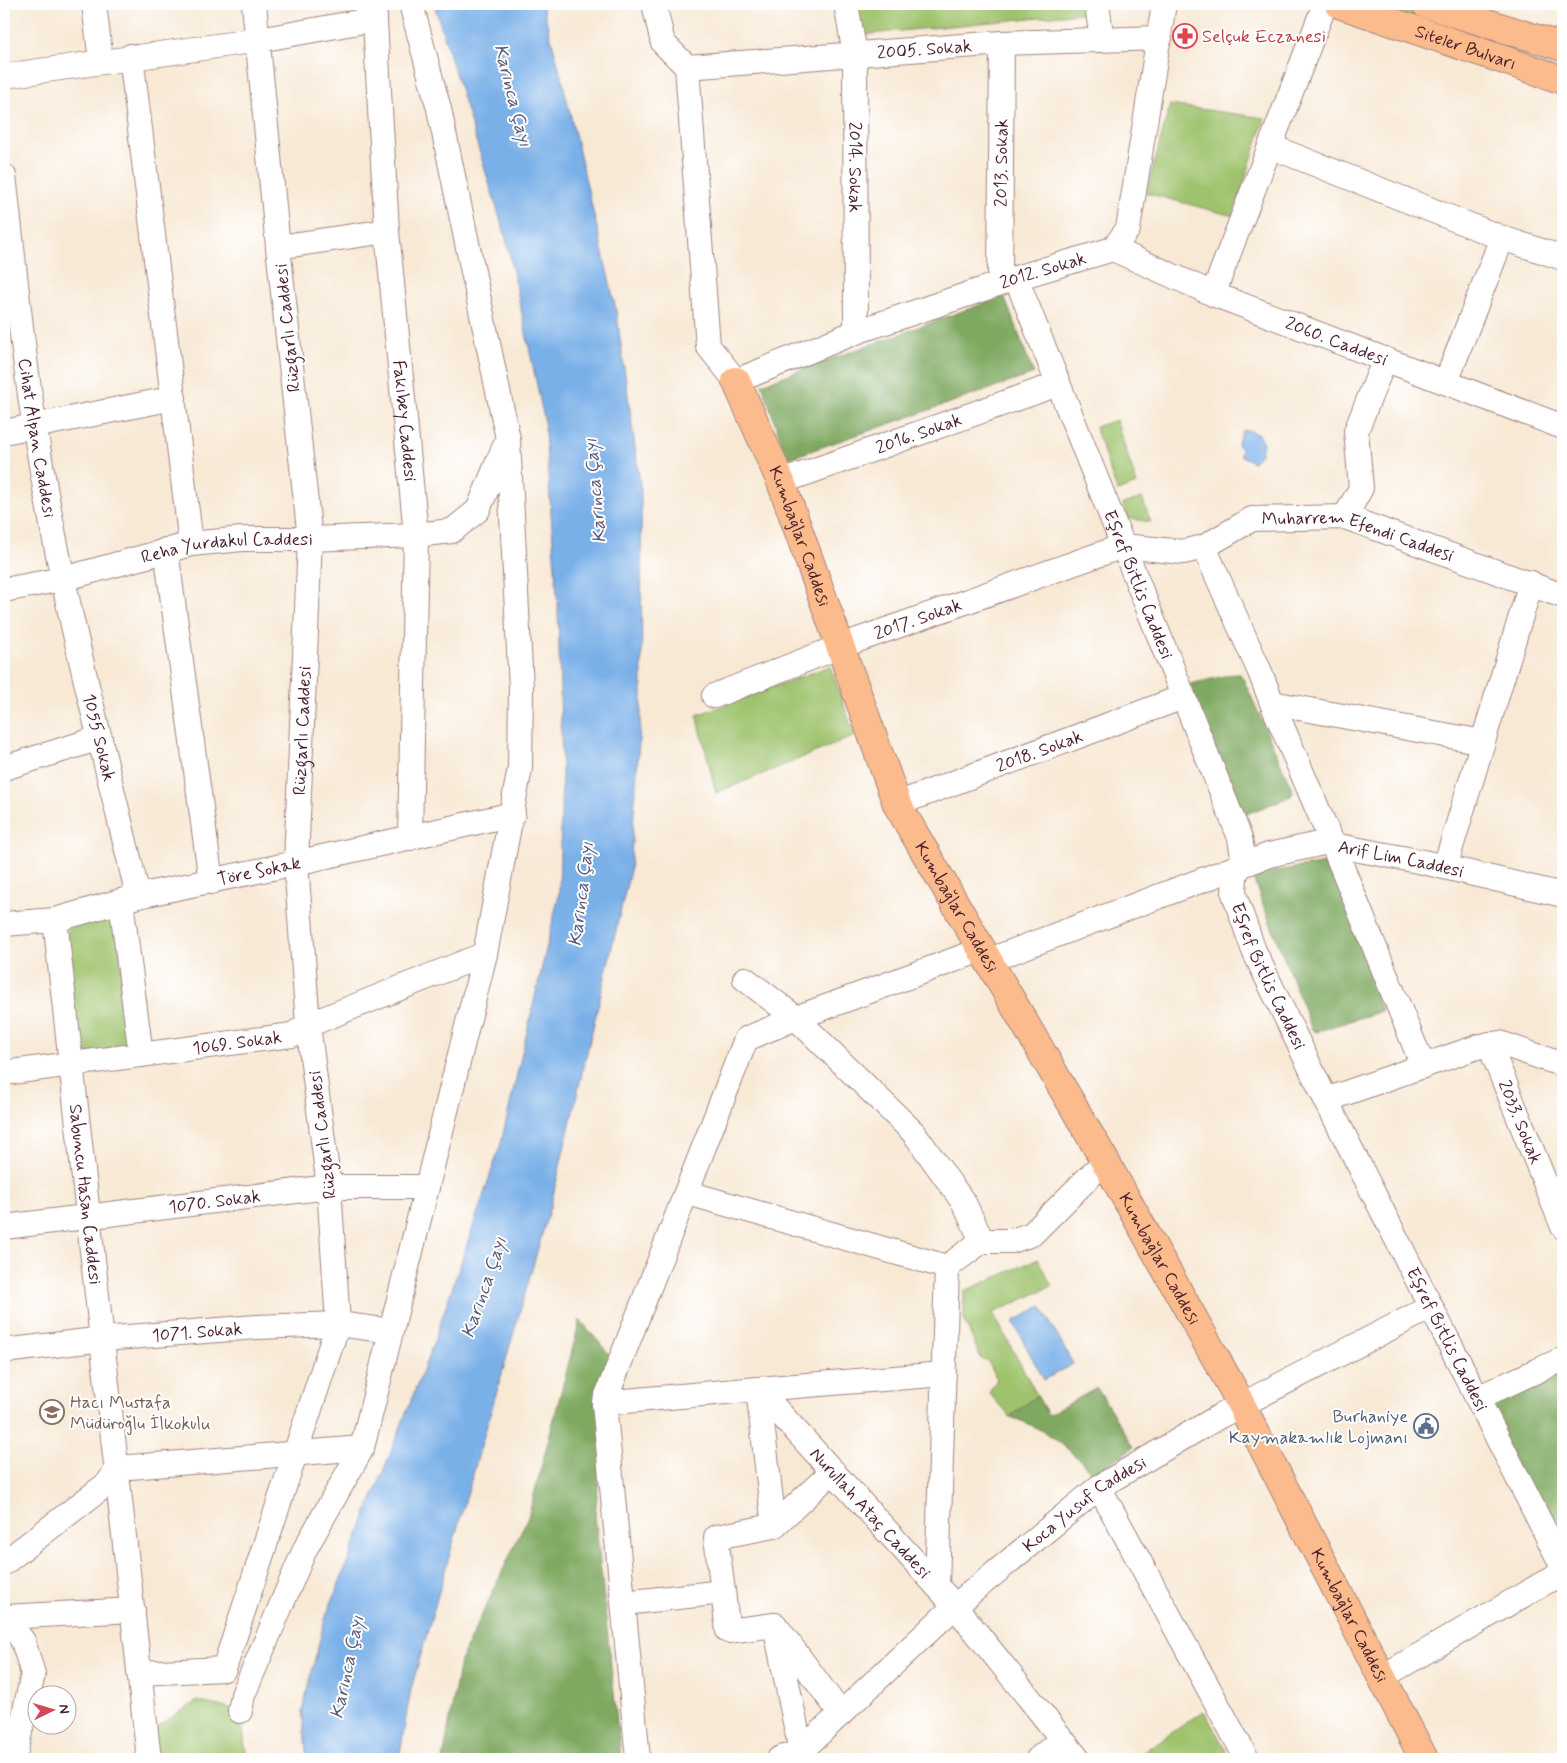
<svg xmlns="http://www.w3.org/2000/svg" width="1567" height="1763" viewBox="0 0 1567 1763" font-family="Mynerve,sans-serif">
<style>
.green{fill:#9fc36d;stroke:#74714c}
.forest{fill:#7fa960;stroke:#646446}
.water{fill:#7ab0e8;stroke:#62688a}
.lines{fill:none;stroke-linecap:round;stroke-linejoin:round}
.minor-casing{stroke:#a18480;stroke-width:26}
.major-casing{stroke:#a18480;stroke-width:30}
.minor{stroke:#fff;stroke-width:24}
.major{stroke:#fbbb8c;stroke-width:28}
.labels{text-anchor:middle;stroke-width:4;stroke-linejoin:round;paint-order:stroke}
.health-label{font-size:18px;fill:#be3a42;stroke:#fff;text-anchor:start}
.street-label{font-size:18px;fill:#4a1f2b;stroke:#fff}
.education-label{font-size:18px;fill:#785e54;stroke:#fff;text-anchor:start}
.service-label{font-size:18px;fill:#4e5e75;stroke:#fff;text-anchor:end}
.water-label{font-size:19px;font-style:italic;fill:#5d5977;stroke:#fff}
</style>
<rect width="100%" height="100%" fill="#fff"/>
<filter id="ink" filterUnits="userSpaceOnUse"><feTurbulence type="fractalNoise" baseFrequency=".02" numOctaves="2"/><feDisplacementMap in="SourceGraphic" scale="10" xChannelSelector="R" yChannelSelector="G"/><feConvolveMatrix kernelMatrix="1 2 1 2 8 2 1 2 1" color-interpolation-filters="sRGB"/></filter>
<filter id="wash" filterUnits="userSpaceOnUse"><feTurbulence type="fractalNoise" baseFrequency=".0096" numOctaves="4" result="noise"/><feDisplacementMap in="SourceGraphic" scale="20" xChannelSelector="R" yChannelSelector="G"/><feGaussianBlur stdDeviation="1.12" result="paint"/><feColorMatrix in="noise" values="0 0 0 0 0 0 0 0 0 0 0 0 0 0 0 0 0 1.4 0 .05"/><feComposite in="paint" operator="in"/></filter>
<g filter="url(#wash)">
<rect width="100%" height="100%" fill="#f8e9d5"/>
<g class="green">
<path d="M855,4H1078L1082,13L860,35Z"/>
<path d="M1361,4H1402L1563,53V66Z"/>
<path d="M1170,105L1265,118L1233,216L1146,193Z"/>
<path d="M1116,420L1137,484L1117,491L1095,427Z"/>
<path d="M1142,498L1151,522L1127,518L1123,504Z"/>
<path d="M830,666L855,736L716,793L697,715Z"/>
<path d="M108,915L117,923L128,1040L124,1048L87,1055L77,1045L66,934L75,920Z"/>
<path d="M1038,1259L1052,1286L993,1313L1037,1395L1010,1417L989,1393L997,1379L987,1360L981,1359L964,1319V1291Z"/>
<path d="M197,1701L240,1711L247,1759H160L152,1730Z"/>
<path d="M1204,1711L1231,1759H1133Z"/>
</g>
<g class="forest">
<path d="M1004,296L1034,374L787,459L762,384Z"/>
<path d="M1233,674H1240L1244,680L1293,791L1291,796L1244,815L1239,814L1190,684Z"/>
<path d="M1325,863L1329,864L1332,868L1382,1011L1315,1032L1312,1030L1253,879L1257,874Z"/>
<path d="M580,1320L612,1357L595,1515L621,1759H443L460,1661L528,1517Z"/>
<path d="M1563,1359V1567L1477,1398Z"/>
<path d="M1097,1388L1134,1447L1094,1474C1068,1448 1046,1428 1010,1417L1037,1395L1048,1415Z"/>
</g>
<g class="water">
<path d="M434,4H542L562,79L616,309L641,490L642,698L630,871L552,1200L411,1689L399,1759H307L302,1711L325,1619L434,1342L501,1143L559,894L562,771L558,609L544,419L506,238Z"/>
<path d="M1248,430L1258,434L1263,443L1261,454L1253,462L1240,455L1241,449L1237,445L1242,431Z"/>
<path d="M1041,1306L1073,1364L1044,1380L1013,1322Z"/>
</g>
</g>
<g filter="url(#ink)">
<g class="lines">
<defs>
<g id="minor">
<path d="M94,4L101,61"/>
<path id="s1" d="M374,4L387,231L416,535L410,838"/>
<path id="s2" d="M654,4L663,43L687,67L708,346L736,381L856,332L1016,278L1113,249L1128,229L1164,4"/>
<path id="s3" d="M846,4L855,54L856,332"/>
<path d="M1097,4L1102,40"/>
<path d="M131,56L191,544"/>
<path id="s4" d="M687,67L1002,43L1160,38"/>
<path d="M4,76L259,40L375,19"/>
<path d="M1272,147L1502,238L1563,258"/>
<path id="s5" d="M4,176C14,260 21,344 35,428C59,585 101,741 138,896"/>
<path d="M278,247L387,231"/>
<path id="s6" d="M1113,249L1213,294L1563,427"/>
<path id="s7" d="M1016,278L1240,838L1243,857L1235,876L1234,894L1254,951L1326,1100L1563,1567"/>
<path id="s8" d="M1000,283L1002,43"/>
<path d="M1213,294L1325,4"/>
<path d="M1446,382L1502,238"/>
<path d="M4,432L174,398"/>
<path id="s9" d="M781,482L1058,384"/>
<path d="M1345,517L1361,488L1356,431L1385,359"/>
<path d="M1204,547L1260,672L1272,703L1483,742"/>
<path d="M166,550L211,882"/>
<path id="s10" d="M4,590L63,579L191,544L242,539H310L416,535L452,531L478,510L505,445"/>
<path id="s11" d="M714,696L841,646L1123,546L1183,552L1204,547L1252,519L1345,517L1563,596"/>
<path d="M1272,703L1333,845L1423,1066"/>
<path d="M4,768L100,738"/>
<path id="s12" d="M897,804L1183,697"/>
<path d="M1445,867L1531,583"/>
<path d="M121,901L141,1055"/>
<path id="s13" d="M55,920L149,1759"/>
<path id="s14" d="M4,924L55,920L138,896L296,863L513,814"/>
<path id="s15" d="M987,961L1269,855L1323,843L1423,862L1563,895"/>
<path d="M745,979L796,1018L914,1133L964,1203L982,1241L947,1267L937,1586"/>
<path id="s16" d="M1489,1044L1563,1227"/>
<path id="s17" d="M4,1073L292,1035L308,1025L485,954"/>
<path d="M1326,1100L1480,1046L1500,1043L1563,1065"/>
<path d="M688,1193L947,1267"/>
<path id="s18" d="M4,1227L329,1187H427"/>
<path d="M982,1241H1012L1032,1234L1105,1161"/>
<path id="s19" d="M4,1351L103,1339L257,1327L338,1324L391,1331"/>
<path d="M1477,1398L1563,1359"/>
<path id="s20" d="M604,1403L758,1389L955,1606L1078,1759"/>
<path d="M118,1468L362,1448"/>
<path d="M1099,1487L1247,1759"/>
<path d="M774,1526L758,1389L944,1374"/>
<path d="M4,1563L108,1483L118,1468"/>
<path d="M624,1603L723,1592"/>
<path d="M4,1615L23,1641L33,1674L14,1759"/>
<path d="M5,1617L133,1610"/>
<path d="M775,1625L728,1631L716,1537L774,1526L833,1471"/>
<path d="M775,1625L801,1751L806,1759"/>
<path d="M779,1630L841,1714"/>
<path id="s21" d="M139,1673L224,1669L338,1324L329,1187L308,1025L296,863L310,539L278,247L254,4"/>
<path d="M1382,1677L1563,1572"/>
<path d="M240,1711L243,1695L305,1549L362,1448L485,954L520,768L521,688L508,439L439,109L411,4"/>
<path d="M638,1759L604,1403L746,1039L796,1018L981,950"/>
<path id="s22" d="M779,1759L801,1751L955,1606L1099,1487L1220,1416L1431,1307"/>
<path d="M1038,1759L1061,1740"/>
</g>
<g id="major">
<path id="s23" d="M1339,4L1563,80"/>
<path d="M1426,4L1563,47"/>
<path id="s24" d="M736,381L781,482L897,804L1105,1161L1233,1389L1424,1759"/>
</g>
</defs>
<use href="#minor" class="minor-casing"/>
<use href="#major" class="major-casing"/>
<use href="#minor" class="minor"/>
<use href="#major" class="major"/>
</g>
</g>
<defs>
<symbol id="pharmacy-ring" viewBox="-11 -11 22 22"><circle r="9.5" fill="#fff" stroke="#e0444e" stroke-width="1.5"/><path d="M-2-6h4v4h4v4h-4v4h-4v-4h-4v-4h4Z" fill="#e0444e"/></symbol>
<symbol id="school-ring" viewBox="-11 -11 22 22"><circle r="9.5" fill="#fff" stroke="#8d6e63" stroke-width="1.5"/><path d="M0-5L7-2L0 1L-7-2ZM-4 1L0 2.5L4 1V4Q0 6-4 4Z" fill="#8d6e63"/></symbol>
<symbol id="civic-ring" viewBox="-11 -11 22 22"><circle r="9.5" fill="#fff" stroke="#5c6f8a" stroke-width="1.5"/><path d="M-.6-6.5H3V-4.5H.6V-3L4-1V1h2V6H-6V1h2V-1L-.6-3ZM-1.2 2.5V6h2.4V2.5Z" fill="#5c6f8a"/></symbol>
</defs>
<g fill-rule="evenodd">
<use href="#pharmacy-ring" x="1171" y="22" width="28" height="28"/>
<use href="#school-ring" x="38" y="1398" width="28" height="28"/>
<use href="#civic-ring" x="1412" y="1412" width="28" height="28"/>
</g>
<g class="labels">
<g class="health-label">
<text x="1202" y="42">Selçuk Eczanesi</text>
</g>
<g class="street-label">
<text dy="6" stroke="none"><textPath href="#s23" startOffset="134">Siteler Bulvarı</textPath></text>
<text dy="6" stroke="none"><textPath href="#s4" startOffset="238">2005. Sokak</textPath></text>
<text dy="6" stroke="none"><textPath href="#s8" startOffset="120">2013. Sokak</textPath></text>
<text dy="6" stroke="none"><textPath href="#s3" startOffset="164">2014. Sokak</textPath></text>
<text dy="6" stroke="none"><textPath href="#s2" startOffset="725">2012. Sokak</textPath></text>
<text transform="translate(287 328) rotate(-96)" y="6">Rüzgarlı Caddesi</text>
<text dy="6" stroke="none"><textPath href="#s6" startOffset="242">2060. Caddesi</textPath></text>
<text dy="6" stroke="none"><textPath href="#s1" startOffset="418">Fakıbey Caddesi</textPath></text>
<text dy="6" stroke="none"><textPath href="#s9" startOffset="146">2016. Sokak</textPath></text>
<text dy="6" stroke="none"><textPath href="#s5" startOffset="264">Cihat Alpan Caddesi</textPath></text>
<text dy="6" stroke="none"><textPath href="#s24" startOffset="168">Kumbağlar Caddesi</textPath></text>
<text dy="6" stroke="none"><textPath href="#s11" startOffset="682">Muharrem Efendi Caddesi</textPath></text>
<text dy="6" stroke="none"><textPath href="#s10" startOffset="228">Reha Yurdakul Caddesi</textPath></text>
<text dy="6" stroke="none"><textPath href="#s7" startOffset="330">Eşref Bitlis Caddesi</textPath></text>
<text dy="6" stroke="none"><textPath href="#s11" startOffset="218">2017. Sokak</textPath></text>
<text dy="6" stroke="none"><textPath href="#s21" startOffset="1044">Rüzgarlı Caddesi</textPath></text>
<text dy="6" stroke="none"><textPath href="#s5" startOffset="570">1055 Sokak</textPath></text>
<text dy="6" stroke="none"><textPath href="#s12" startOffset="152">2018. Sokak</textPath></text>
<text dy="6" stroke="none"><textPath href="#s15" startOffset="436">Arif Lim Caddesi</textPath></text>
<text dy="6" stroke="none"><textPath href="#s14" startOffset="261">Töre Sokak</textPath></text>
<text dy="6" stroke="none"><textPath href="#s24" startOffset="572">Kumbağlar Caddesi</textPath></text>
<text dy="6" stroke="none"><textPath href="#s7" startOffset="750">Eşref Bitlis Caddesi</textPath></text>
<text dy="6" stroke="none"><textPath href="#s17" startOffset="235">1069. Sokak</textPath></text>
<text dy="6" stroke="none"><textPath href="#s16" startOffset="84">2033. Sokak</textPath></text>
<text transform="translate(322 1135) rotate(-97)" y="6">Rüzgarlı Caddesi</text>
<text dy="6" stroke="none"><textPath href="#s13" startOffset="276">Sabuncu Hasan Caddesi</textPath></text>
<text dy="6" stroke="none"><textPath href="#s18" startOffset="212">1070. Sokak</textPath></text>
<text dy="6" stroke="none"><textPath href="#s24" startOffset="978">Kumbağlar Caddesi</textPath></text>
<text dy="6" stroke="none"><textPath href="#s19" startOffset="194">1071. Sokak</textPath></text>
<text dy="6" stroke="none"><textPath href="#s7" startOffset="1155">Eşref Bitlis Caddesi</textPath></text>
<text dy="6" stroke="none"><textPath href="#s22" startOffset="400">Koca Yusuf Caddesi</textPath></text>
<text dy="6" stroke="none"><textPath href="#s20" startOffset="322">Nurullah Ataç Caddesi</textPath></text>
<text dy="6" stroke="none"><textPath href="#s24" startOffset="1382">Kumbağlar Caddesi</textPath></text>
</g>
<g class="education-label">
<text x="70" y="1408">Hacı Mustafa<tspan x="70" dy="21">Müdüroğlu İlkokulu</tspan></text>
</g>
<g class="service-label">
<text x="1408" y="1422">Burhaniye<tspan x="1408" dy="21">Kaymakamlık Lojmanı</tspan></text>
</g>
<g class="water-label">
<text transform="translate(514 95) rotate(76)" y="7">Karınca Çayı</text>
<text transform="translate(594 491) rotate(-95)" y="7">Karınca Çayı</text>
<text transform="translate(580 894) rotate(-83)" y="7">Karınca Çayı</text>
<text transform="translate(483 1287) rotate(-71)" y="7">Karınca Çayı</text>
<text transform="translate(346 1667) rotate(-78)" y="7">Karınca Çayı</text>
</g>
</g>
<rect width="1567" height="1763" fill="none" stroke="#fff" stroke-width="20"/>
<g transform="translate(52 1710) rotate(85)"><circle r="24" fill="#ffffff" stroke="#b7a5aa"/>
<path d="M0-4L9 19L0 12L-9 19Z" fill="#d1495b"/>
<text y="-8" font-size="14" font-weight="bold" text-anchor="middle" fill="#4a1f2b">N</text>
</g>
</svg>
